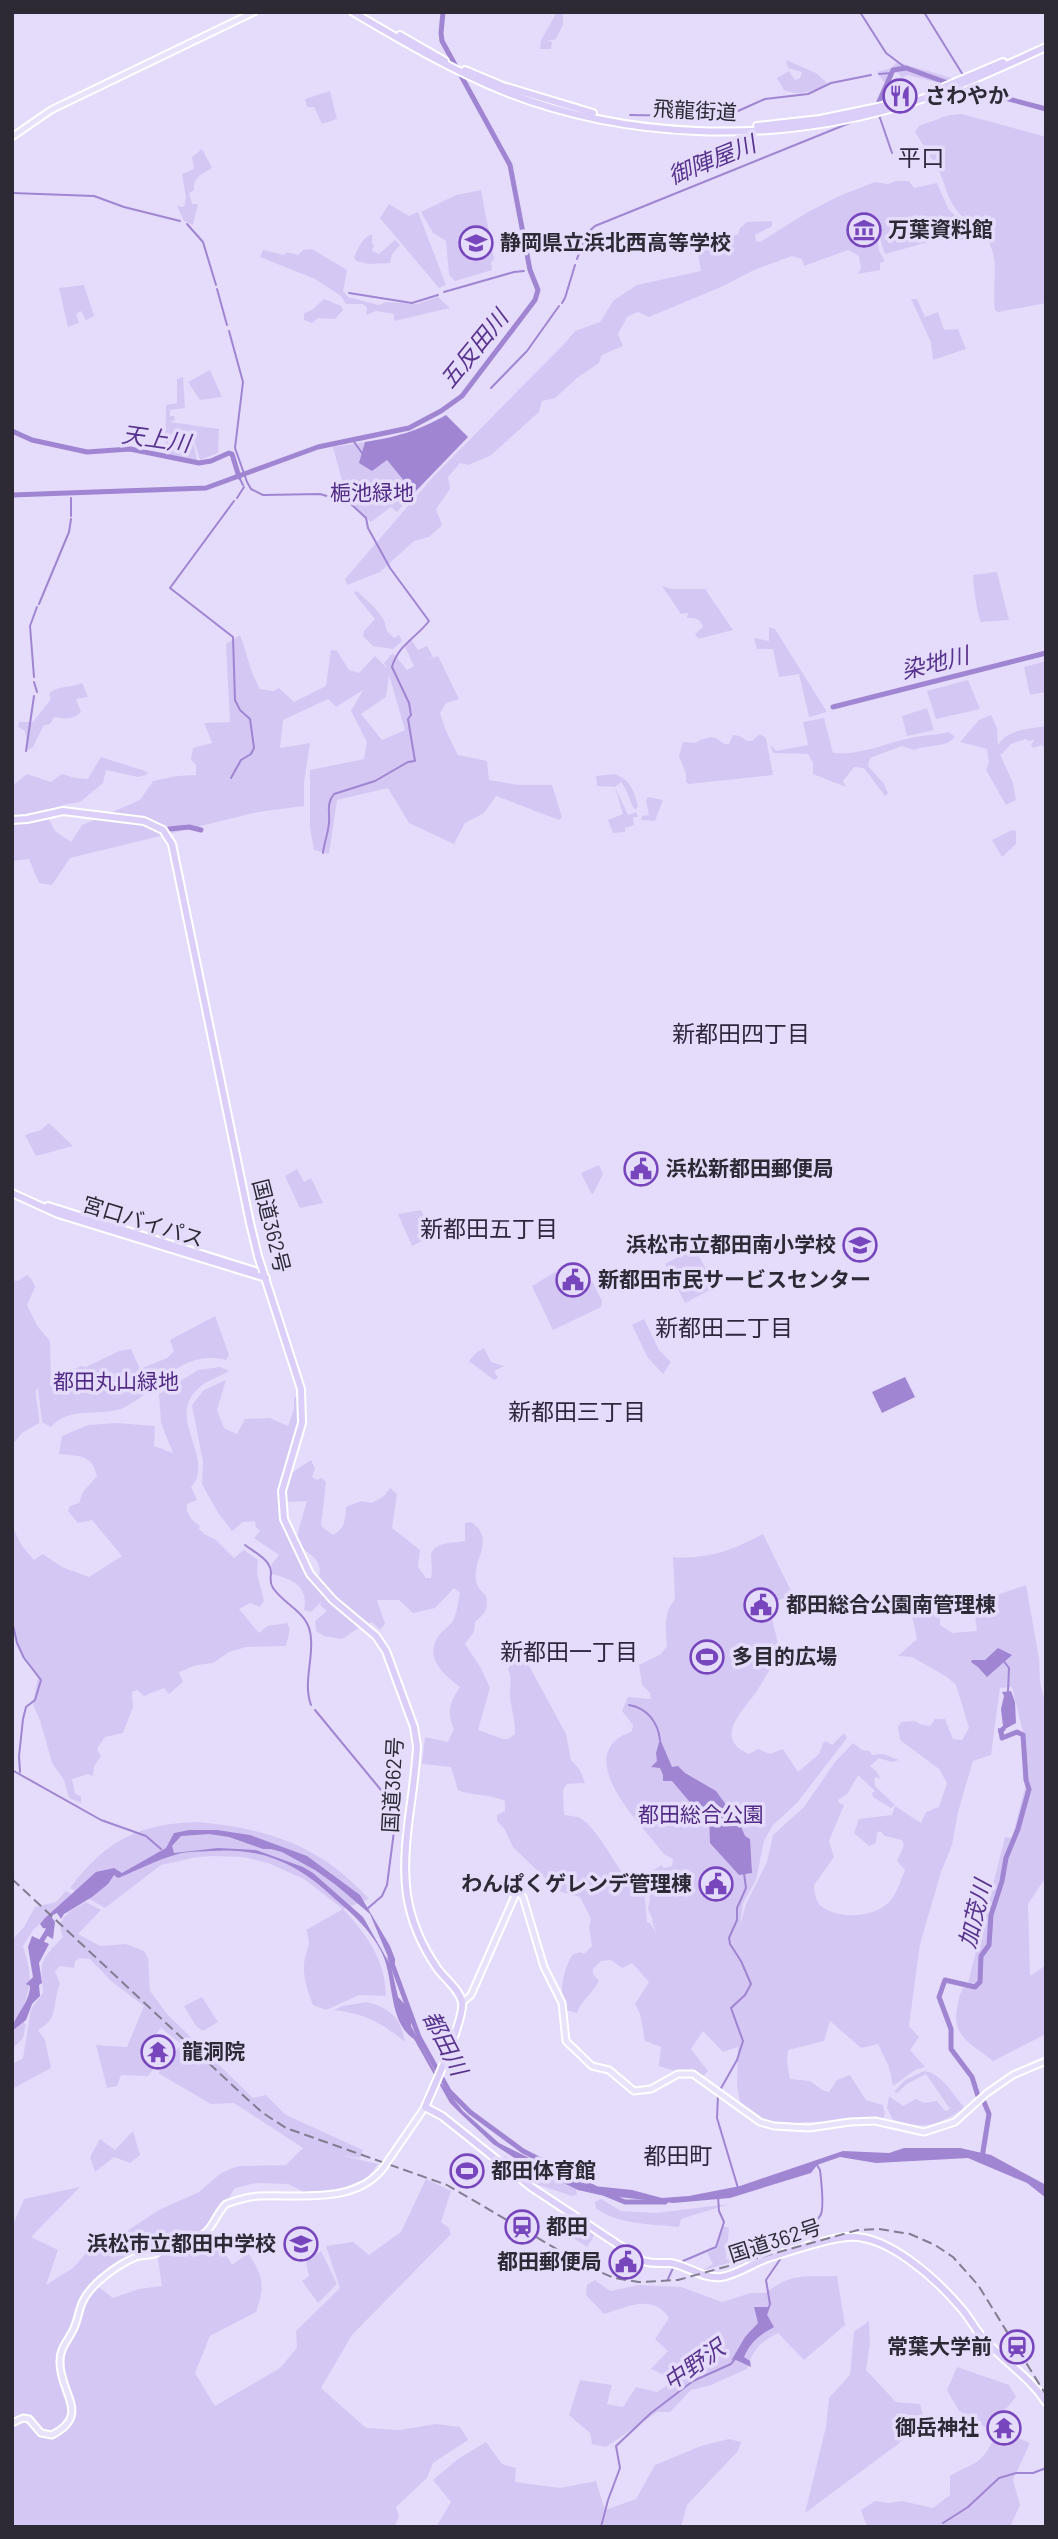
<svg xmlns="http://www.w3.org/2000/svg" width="1058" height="2539" viewBox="0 0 1058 2539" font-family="Barlow,'Noto Sans JP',sans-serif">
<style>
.green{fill:#d5c7f4;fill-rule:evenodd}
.water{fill:#9f85d2}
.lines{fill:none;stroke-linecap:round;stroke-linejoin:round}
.stream{stroke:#9f85d2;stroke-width:2}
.river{stroke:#9f85d2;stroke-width:5}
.major-casing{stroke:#fff;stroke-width:9}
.highway-casing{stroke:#fff;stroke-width:10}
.major{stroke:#e9e2fb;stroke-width:5}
.highway{stroke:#dbcef8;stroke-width:6}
.rail{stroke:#837d92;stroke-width:2;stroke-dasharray:10 5;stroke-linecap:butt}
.major-bridge-casing{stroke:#fff;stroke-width:9;stroke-linecap:butt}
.major-bridge{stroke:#e9e2fb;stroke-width:5}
.labels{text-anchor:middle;stroke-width:7;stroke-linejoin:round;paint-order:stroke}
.poi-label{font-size:21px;font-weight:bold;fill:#2d2935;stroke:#e5dcfb;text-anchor:start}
.street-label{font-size:21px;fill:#2d2935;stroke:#e5dcfb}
.park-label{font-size:21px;fill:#502a84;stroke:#e5dcfb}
.neighbourhood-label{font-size:23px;fill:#2e273e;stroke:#e5dcfb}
.water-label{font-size:23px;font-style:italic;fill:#58338e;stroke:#e5dcfb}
</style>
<rect width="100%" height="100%" fill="#e5dcfb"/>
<g class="green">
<path d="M557,12H563V25L556,39L547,41L552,42L551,49H540L541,40Z"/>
<path d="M786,60L816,73L827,83C813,91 800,97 784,90L777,78L789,71L795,80L800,78L802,72L788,68Z"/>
<path d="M897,62L955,79L944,84L907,75L902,78L899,74L894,72L884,82L877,72L891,68Z"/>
<path d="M330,91L337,119L322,124L314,107H307L305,99Z"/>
<path d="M962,114L1046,137V303L998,312L995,310C992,290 998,268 992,250C985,229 964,223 953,205C946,195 945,181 938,170C931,157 923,145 915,132L919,126L949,115Z"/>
<path d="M202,149L212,168C202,174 193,177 194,190L189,193L192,204H198L193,225L184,221L177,206L184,207L186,198L182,174L194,169L192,157Z"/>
<path d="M896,181H909L914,188L937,183L949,210L970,228L976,237C962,240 947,246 936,236L928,240V242L885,254C880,243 881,231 873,222H865L862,226H869L870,229L876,228L879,251L885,261L880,263V270L857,274L861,269L859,256L848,250L804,266L802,259L792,256L754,270L721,287L649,317L638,312L627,317L618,334L623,346L602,355L599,363L577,378L555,398L542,401L539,412L490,456L468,465L460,463L448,477L450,489L436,509L442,525L429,537L414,541L380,572L347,585L345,579L433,477L565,343L575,331L600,322L614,300L637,285L701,271L698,254L722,240L738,234L740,228L747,222L772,221V226L755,235L756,241L760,242L808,212L839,196L875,182L888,184Z"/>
<path d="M481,190L494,260L491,262L492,270L455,281L449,275L446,241L433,233L421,212L456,195Z"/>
<path d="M389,204L409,216L418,212L446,285L439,288L380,218Z"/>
<path d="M372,234V244L374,245L372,251L379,254L395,240L400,245L392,254L390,263L369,264L356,261L354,257C358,249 363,237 372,234Z"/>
<path d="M312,249L347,270L343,291L348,297L379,305L386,302L417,304L438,297L450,308L394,321V314L376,311L366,315L367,308L363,304H346L341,296L315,279L260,257L263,250L284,255L287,252L298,255L303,250Z"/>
<path d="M84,285L94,316L86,320L81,311L76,314L79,323L68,327L59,288Z"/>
<path d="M324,299L341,306L343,310L335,319L318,318L312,323L304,320V313L312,310Z"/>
<path d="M911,299H917L925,317L938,312L944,330L958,329L966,349L933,360L931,342Z"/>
<path d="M210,370L222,397L200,400L188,382Z"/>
<path d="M183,377L185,408L170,410V416H174L175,420L170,422L219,429L218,453L200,460L192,434L197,461L165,454L166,405L177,403V379Z"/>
<path d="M365,442L360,463L387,460L414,493L397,512L391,507L371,522L348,503L333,447Z"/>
<path d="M997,572L1009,620L981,622C977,615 973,584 973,575Z"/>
<path d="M662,586L672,589H705L733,630L698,639L695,634L703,627C700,618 696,618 687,618L688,613L681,614Z"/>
<path d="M357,591L375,608L384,620L387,631L394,638L399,635L402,641L393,649L373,646L363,636L364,631L375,619L354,593Z"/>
<path d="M769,627L775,629L827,712L809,717L799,674L779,677L773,649H757L754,638L769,641Z"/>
<path d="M240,635C247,653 250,672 260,689L273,691L279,688L294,702L326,686L331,650L337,651L349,670L359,673L375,656L387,668L384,663L393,653L407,670L414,666L404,645L411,639L418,650L427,646L433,657L426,660L438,656L459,699L446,703L440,713L446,731L458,755L487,761L489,780L519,785H552L562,817L559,820L496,796L484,813L465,823L454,844L409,823L388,788L337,800L329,854L314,850L310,828V770L364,759L367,742L351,711L363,690L336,707L328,699L283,720L280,748L310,743L304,783V806L258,812L70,858L52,885L39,883L29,859L12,861V822L48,817L55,831L71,842L82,825L140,800L153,781L177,776L196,775V765L191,760L193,748L212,743L204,723L230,722L226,644ZM389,675L405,730L382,740L361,714L386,697Z"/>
<path d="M1046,661V692L1030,695L1024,667Z"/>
<path d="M968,680L980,709L936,719L927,691Z"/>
<path d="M82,683L88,697L76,699L81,712C72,720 66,719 54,717L50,724L44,725L33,747L28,750L25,731L18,727L19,722H33L51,699L49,693C60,685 70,688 82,683Z"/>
<path d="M927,708L934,730L907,736L902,716Z"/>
<path d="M991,715L997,728L998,745C1008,729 1028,729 1046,726V748L1041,745L1033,748L1031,745L1035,739L1030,741L1025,739L1011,744L1001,755L999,752L1013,783L1016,800L1006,805L986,770L989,762L987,749L960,742L979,720Z"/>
<path d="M824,718L833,753C860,756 888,742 915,737C926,735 938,735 949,732L955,737C944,749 928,744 914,750L902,746L870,758L868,766L884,784L888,793L885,796L864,768L854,767L843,781L846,787L813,774V763L808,754L773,753L770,744L776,751L808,745L803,722Z"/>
<path d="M760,734L766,738L773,775L689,784L686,782V774L679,756L683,742L696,743L700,740L711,737L716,738L724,744H729L733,735L740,736L747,741H752Z"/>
<path d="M101,757L148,772L146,775L138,777L106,770L103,783L80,802L67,804L35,815L12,817V786L27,774L51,782L62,774L75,778L88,779Z"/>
<path d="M615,774C630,780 634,790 638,806L635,810C629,801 628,790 621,782L615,787L628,815L636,812L638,817H633L634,825L625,828V832L613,833L608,820L623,814L615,787L597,786L596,776Z"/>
<path d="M648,797L663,800L655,821L641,820L642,816L649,815L646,801Z"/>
<path d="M1012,830L1016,831V844L1002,857L992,840Z"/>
<path d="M49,1123L73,1146L36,1156L25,1135L41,1130Z"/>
<path d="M599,1165L603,1174L593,1194L591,1193L581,1173Z"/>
<path d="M297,1169L304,1182L311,1178L323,1203L300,1208L285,1176Z"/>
<path d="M421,1210L434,1235L412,1246L398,1214Z"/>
<path d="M695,1248L715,1287L685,1303L665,1264Z"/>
<path d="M557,1271L563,1284H567L571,1292L592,1281L602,1301L601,1307L553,1330L532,1286Z"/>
<path d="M27,1275L32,1280L35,1287L27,1305L38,1327L50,1341L51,1380L81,1366L86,1367L119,1351L131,1349L140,1369L167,1358L174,1351L170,1340L215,1316L229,1355L226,1360C179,1349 162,1388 127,1406C103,1419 71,1404 51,1427L42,1422L38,1388L36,1390C35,1401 40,1411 39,1423L22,1433L12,1445V1280L18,1281Z"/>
<path d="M644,1319L659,1350L671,1362L663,1374L648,1358L632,1325Z"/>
<path d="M484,1348L491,1362L504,1366L494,1371L498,1378L494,1380L469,1361L477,1352Z"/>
<path d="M220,1367L229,1371C219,1377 207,1380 199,1388C164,1418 217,1459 191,1487L197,1500L187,1504V1511L192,1520L200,1526L199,1529L204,1534L216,1540L234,1558L244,1550L258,1560L257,1573L264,1601L260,1607L250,1603L239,1609L259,1633L267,1626L287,1623L290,1629L286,1646L246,1647L229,1652L213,1663L197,1665L179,1672L183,1682L169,1694L164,1688L144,1696L137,1690L132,1692L133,1707L123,1733L105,1737L97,1749L101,1756L94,1766L93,1776L88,1774L72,1779L75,1794L81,1796V1803L69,1798L64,1780L52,1763L40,1720L33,1705L38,1677C25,1660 17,1646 12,1625V1526L22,1546L34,1560L43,1554L62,1567L89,1577L122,1556L92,1520L78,1523L68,1511L70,1506L79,1503L83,1492L97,1476C92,1454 78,1456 59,1454L62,1436L88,1425L117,1423L155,1426L154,1446L173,1453L161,1423L159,1394L198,1370Z"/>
<path d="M226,1380L217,1410L224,1428L237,1434L245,1419L270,1418L288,1426L294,1409V1397L298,1398C303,1419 293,1440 287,1460L293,1472L311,1460L315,1469L312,1477L317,1480L322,1478L326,1482L321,1526L333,1535C345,1528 345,1521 346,1507L361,1501L372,1503L384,1496L390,1488L397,1494L392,1528L420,1550L418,1567L426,1578H431C433,1570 431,1563 431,1555C433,1542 454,1543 465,1541V1523L471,1522C500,1541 465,1566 479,1588C481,1592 484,1593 486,1596C489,1611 484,1614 475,1622L474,1632L465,1644L481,1668L490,1688L478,1730L503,1739H508L515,1734C515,1721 512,1710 510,1698C509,1688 513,1679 508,1669L512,1662L520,1659L528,1664L566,1734L571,1760L580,1770L585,1783L567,1784L563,1790L564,1815C569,1816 576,1816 580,1818C599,1829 616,1868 631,1884L638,1882L645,1898L647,1923H650L656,1933L652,1921L653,1920L648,1909L650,1898L641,1880L661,1865L664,1868L672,1866L673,1859L664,1854C647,1831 585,1772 614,1742C618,1737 626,1734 632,1731L633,1725L622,1711L628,1697L651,1699L650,1693L642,1685L639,1665L661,1654L667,1646C665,1630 664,1610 675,1600L673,1557C707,1560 733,1550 763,1534L793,1595L779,1600H770L772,1604L770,1610L780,1652C772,1665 765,1678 757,1691C743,1711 712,1738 749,1754L758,1749L770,1754L783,1749L798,1772L819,1754L823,1743L826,1741L832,1745L844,1733L847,1738L797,1803L773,1825L764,1841L756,1880L743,1903L740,1926L746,1904L767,1862L773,1835L804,1807L835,1762L853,1743L862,1750L870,1751L872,1755L883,1754L899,1760L892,1762L879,1758L870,1766L877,1772L881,1780L877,1777L874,1778L875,1786L895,1805L891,1808L873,1797L872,1793L875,1791L858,1775L848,1793L838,1800L839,1803L844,1805L829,1841L834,1857L814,1885C815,1892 815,1901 821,1906C839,1920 875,1918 890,1901C897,1893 901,1880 905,1870L897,1861L904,1845L902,1840L885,1836L880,1831L877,1833L876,1843L869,1846L854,1833L859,1819L892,1815L895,1806L921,1823L926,1812L939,1807L947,1783L939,1769L900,1740L898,1727L901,1722L915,1721L920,1724L930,1726L935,1719H945L953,1739L962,1740L969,1728L956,1685L947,1677L912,1657L898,1656L917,1639L912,1616L940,1610V1625L952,1633L977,1631L975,1615L984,1609L985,1599L1026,1585L1039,1658L1040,1682L1046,1707V1877L1028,1904L1030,1976L1046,1965V2034L993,2061C972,2043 949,2038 958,2003C960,1994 961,1989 968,1983L1005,1837L1012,1838L1025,1788L1024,1736L1012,1687L1000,1688L991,1755L973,1761L958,1812L952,1845L941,1872L920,1944L909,2026L919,2037L910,2050L925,2067L915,2070L893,2086L889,2067L878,2044L861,2048L830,2021L824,2041L788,2050L787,2063L790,2079L810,2081L824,2091L829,2092L837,2080L850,2075L866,2100L883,2105L885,2114L882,2121L803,2122C777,2130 761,2120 740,2103L737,2085L738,2047L723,2052L703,2031L691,2049L708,2071L703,2076L692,2070L678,2072L659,2066L661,2047L645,2041L640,2014L635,2004L649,1982L632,1963L622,1968L611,1960L601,1961L593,1969V1974L599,1981C593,1993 582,1999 577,2013L566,2010C558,1992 563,1972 572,1955L580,1952L584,1954L592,1946L589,1928L591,1919L580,1897L558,1891L513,1847L504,1828L497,1821V1815L505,1811V1801C489,1793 474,1797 458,1790L451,1767L422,1764L425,1737L448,1742L454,1729C446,1711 450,1703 460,1687C442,1673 422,1656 441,1633C445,1629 450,1625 453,1621C457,1613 458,1602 460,1593L454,1588L435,1608L413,1613L399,1600H377L385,1624L380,1630L372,1622L357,1629L342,1639L324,1636L316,1631L315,1621L327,1611L320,1605L322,1601L311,1612L304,1610C309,1586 292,1579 272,1574L271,1565L279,1555L254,1538L260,1531L256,1527L255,1521L243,1522L232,1531L218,1513L202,1484L203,1462L192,1405L204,1390ZM307,1501L296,1539C304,1555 326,1557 318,1579C301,1571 282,1525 278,1506L286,1502Z"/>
<path d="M196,1822C267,1828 320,1845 369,1899L343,1909L304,1879L268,1863L243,1857L213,1856L197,1857L161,1865L105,1908L70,1888C105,1841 138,1824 196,1822Z"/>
<path d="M66,1891L72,1894L33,1930L23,1946C33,1979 32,1985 19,2017L26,2025L23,2038L12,2049V1940L24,1927L35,1907L56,1902Z"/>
<path d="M86,1902L101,1910L78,1934L100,1946L126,1944L144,1951L148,1958L150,1991L167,2014L253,2098L266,2095L286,2115L363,2150L360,2158L340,2155L378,2164L367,2178L341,2189L306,2193L288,2184L256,2183L235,2188L209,2230L192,2237L165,2241L150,2253L136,2254L96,2280L100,2288L113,2298L139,2289L162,2286L157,2253L171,2244H196L215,2235L232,2265L248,2253C264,2277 265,2286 256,2312L210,2336L195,2373L215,2406L280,2368L297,2348L296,2331L340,2288L326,2246L353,2242L369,2255L401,2232L426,2179L451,2191L441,2222L449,2228L451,2234L352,2335L321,2388L366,2428L399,2430L436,2424L460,2427L468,2440L433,2463L427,2478L396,2507L399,2517L394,2527H12V2227L24,2199L80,2187L31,2237L58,2250L46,2285L73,2268L101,2236L127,2231L159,2210L199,2192L221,2173L238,2166L286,2165L303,2148L234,2103L211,2104L158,2073L161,2069L157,2065L165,2057L169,2060L166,2064L181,2044L161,2028L139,2055L153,2070L148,2076L121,2075L117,2086L107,2088L96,2045L127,2047L144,2006L111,1981L90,1959L80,1958L75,1961L74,1968L60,1966L55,1971L60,1984C51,2004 61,2017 38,2030L45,2040L51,2068L12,2089V2064L23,2058L31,2009L43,1993C40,1960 40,1961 63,1937C54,1918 71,1910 86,1902Z"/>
<path d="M343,1909C367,1935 385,1959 386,1996L359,1995L326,2010L313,2005C308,1993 303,1977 304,1964C306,1949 312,1946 306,1930Z"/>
<path d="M202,1997L218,2022L203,2031L196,2026L184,2006Z"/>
<path d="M367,2002C390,2008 401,2018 405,2042C381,2022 365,2014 334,2010L342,2006Z"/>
<path d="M924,2071C940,2072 953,2094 963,2106V2109C934,2127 925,2129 893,2120L887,2108L889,2096L903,2106L916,2099L924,2103L937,2101L945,2111L950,2109L926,2074L907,2084L897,2093L894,2092L905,2080Z"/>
<path d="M133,2131L140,2155L130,2163L114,2157L95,2172L90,2157L100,2139L115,2150Z"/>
<path d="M504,2156L576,2189L577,2195L572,2196L533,2183C526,2170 512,2170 503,2158Z"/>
<path d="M601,2199L621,2211L656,2213L729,2204L681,2219L679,2227C653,2224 617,2225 596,2208L595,2202Z"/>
<path d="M573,2219L595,2234L587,2247L564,2232Z"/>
<path d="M723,2226L729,2228L726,2259L743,2254L766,2241C774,2243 780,2240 789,2243V2245L701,2271L713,2264L707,2253L717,2248Z"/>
<path d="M321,2251L337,2284L318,2303L302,2281L309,2276L306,2262Z"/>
<path d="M837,2276L845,2325L804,2360L778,2333C760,2342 753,2350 747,2369L711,2385L691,2390L670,2412H657L606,2447L592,2444L590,2433L569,2415L580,2380L612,2385L607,2404L623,2407L636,2387L657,2392L675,2380L651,2369L668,2351L655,2339L669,2318C653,2293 627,2307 604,2314L586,2295L587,2285L595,2280L610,2291L638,2285L681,2287L722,2302L751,2293H766C791,2272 805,2277 837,2276Z"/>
<path d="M869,2321L870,2344L866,2370L896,2402L920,2404L924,2419L898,2444L805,2513L826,2427L829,2398L850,2375L854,2332Z"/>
<path d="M957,2367L1009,2385L1016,2397L999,2417L1002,2431L1030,2443L1013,2480L1020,2505L1011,2525L1014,2527H867L861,2510L875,2501L888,2503L902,2501L933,2508L950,2495V2476C973,2462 980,2467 993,2440L986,2428L974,2418L959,2411L947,2390Z"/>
<path d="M729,2439L741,2442L738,2451L687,2505L681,2527H436L451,2502L433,2480L458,2459L486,2442L502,2464L516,2468L515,2482L560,2488L596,2481L605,2510L636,2499L655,2465L701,2446Z"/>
</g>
<g class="water">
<path d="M446,415L468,437L414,493L387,460L372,471L359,463L365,442C397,437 418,431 446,415Z"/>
<path d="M905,1377L915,1397L882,1413L872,1392Z"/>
<path d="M998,1648L1012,1655L987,1677L978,1667L971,1662L972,1660H985Z"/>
<path d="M1011,1691L1015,1702L1016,1723L998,1733V1728L1001,1729L1003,1726L1001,1709L1004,1696L1002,1692Z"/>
<path d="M660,1739L672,1767L678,1766L685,1773L716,1791L740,1824L745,1836L750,1839L752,1873L739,1875L710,1843L709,1813L694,1807L672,1781H663V1775L660,1768L651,1767L657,1761L656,1753Z"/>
<path d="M189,1830H217L250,1835L307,1856L360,1895L390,1946L395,1959V1963L391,1964L370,1914L336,1885L315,1870L282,1852L271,1849H263L229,1837L209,1834L181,1836L172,1846L174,1853L218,1848L256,1850L303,1867L313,1873L363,1917L391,1966L398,1997L412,2012L411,2026L441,2083L463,2111L499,2143L584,2185L632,2190L662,2198L689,2196L740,2186L843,2151L889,2153L904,2148H960L991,2155L1046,2185V2198L1027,2183L968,2158L876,2163L840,2157L817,2165L811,2173L730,2198L673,2203L600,2195L578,2190L524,2164L493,2144L460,2113L450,2103L414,2039C387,2021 395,1977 381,1951C370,1930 353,1914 335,1899C297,1863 262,1847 210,1851C200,1852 188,1851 178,1854C158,1859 138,1870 118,1878L114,1875L108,1884L92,1897L64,1914L61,1919L57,1913L51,1916L55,1922L53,1939L46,1935L48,1929L43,1928L40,1924L45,1918L96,1872L114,1868L122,1873L166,1848L174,1833Z"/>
<path d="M32,1936L49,1944L39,1963L42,1983L39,1985L40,1996L32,2004L26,2020L12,2031C13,2017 30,2003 30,1986L26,1984L33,1977L28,1947Z"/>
<path d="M754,2307H769L766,2313L774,2327C760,2335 751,2341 744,2357L750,2361L751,2367L734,2359L731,2361L745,2337L758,2323Z"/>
</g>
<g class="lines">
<g class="stream">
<path d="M860,12L886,53L906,68"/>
<path d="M924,12L963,75"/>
<path d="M879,74L892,73"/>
<path d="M630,115L684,116"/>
<path d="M687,115L738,111L765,99L808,94L831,83L871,75"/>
<path d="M12,193L94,196L124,207L180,221"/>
<path d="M187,224L203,242L216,285"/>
<path d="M577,259L586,234L595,226L852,122L879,115L892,153"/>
<path d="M217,289L227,325"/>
<path d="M444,292L514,272L524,271"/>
<path d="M349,293L412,303L438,295"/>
<path d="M562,303L565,298L575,265"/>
<path d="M229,331L243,382L235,448L247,482L251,489L263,495L320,494L350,503L366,518L368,528L390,568L429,621C416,638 398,645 392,667L409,703L411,715L408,719L415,761L408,762L375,781L334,794C326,804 330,812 329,823C328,834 324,843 323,853"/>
<path d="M491,388L527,351L559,306"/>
<path d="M352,439L362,453"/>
<path d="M239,477L243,485"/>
<path d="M71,493V494"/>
<path d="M71,498V516"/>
<path d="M237,498L244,487"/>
<path d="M39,604L69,532L71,519"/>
<path d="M34,677L30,626L37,607"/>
<path d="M34,682L37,692"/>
<path d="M26,751L34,696"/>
<path d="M231,778L241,760L251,754L254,748L250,719L240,710L235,700L233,637L170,588L234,501"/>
<path d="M245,1545C254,1552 270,1559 271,1572C271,1578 269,1582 273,1588C286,1607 310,1612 311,1639C313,1660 303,1684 311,1705"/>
<path d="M12,1621L17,1643L24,1658L41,1680L35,1700L26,1707L23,1719L19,1756L20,1772"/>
<path d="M1003,1660L1009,1668L1008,1691"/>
<path d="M629,1705C647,1708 658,1722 660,1740"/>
<path d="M315,1710L395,1807L396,1816L387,1885L382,1896L367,1909"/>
<path d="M12,1770L101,1820L146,1836L161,1849"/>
<path d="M720,2090L737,2060L743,2041L731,2008L745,1995L751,1984L741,1961L730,1944L729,1938L737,1920V1908L746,1888L744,1873"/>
<path d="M718,2095L717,2118L738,2188"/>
<path d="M794,2246C803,2237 813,2226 820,2216C825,2210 821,2179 820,2170L817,2165"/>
<path d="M683,2261L716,2247L724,2222L719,2211L718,2196"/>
<path d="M668,2279L673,2268"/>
<path d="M766,2315L770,2304L766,2280L781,2258"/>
<path d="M943,2523L968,2507L999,2478L1016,2473H1033L1046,2468"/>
<path d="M601,2527L608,2500L620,2468L616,2446L651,2413L693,2381L731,2364L735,2359"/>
</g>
<g class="river">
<path d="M878,104L893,70L906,68L945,82L1046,109"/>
<path d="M12,431L32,440L87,452L130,449L199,463L211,461L229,453L232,454L239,477"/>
<path d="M12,495L206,488L318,447L409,428L441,411L462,396L535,300L538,290L530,270L510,165L442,41L441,33L443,12"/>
<path d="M833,707L1046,653"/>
<path d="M169,829L189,827L201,830"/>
<path d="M39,1945L50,1927"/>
<path d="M390,1958L419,2037L449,2091L470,2112L523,2151L595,2188"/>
<path d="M978,2096L972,2077L951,2049V2029L939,1997L945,1980L975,1987L980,1982L981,1956L989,1945L991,1915L1002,1881L1006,1858L1018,1829L1029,1789L1026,1780L1023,1735L1017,1732L1002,1738L1001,1731L1003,1729"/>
<path d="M982,2158L989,2114L984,2102"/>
<path d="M603,2193L625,2202H665"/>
</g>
<defs>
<g id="major">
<path d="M12,137L51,110L254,12"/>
<path d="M462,2003L471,1995L517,1891L523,1897L544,1967L562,2003L566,2041L592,2066L609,2070L634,2091L651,2089L678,2074H693L760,2122L774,2126L809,2128L850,2122L875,2121L924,2132L955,2122L987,2093L1013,2075L1046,2061"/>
<path d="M390,2158L425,2107"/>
<path d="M12,2423L23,2418L29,2419L41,2433L52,2435C92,2414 59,2394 60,2361C60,2348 67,2342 72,2332C78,2322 78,2311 83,2301C91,2284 118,2264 136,2257C142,2255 151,2256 157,2253C161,2250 163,2244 169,2242C176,2239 187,2243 195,2239C213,2232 214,2216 226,2204C237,2200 247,2197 259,2196C300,2194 356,2205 384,2167"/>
</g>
<g id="highway">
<path d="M353,12C402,41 450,69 503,91C624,139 768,144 893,108C946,93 996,70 1046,47"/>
<path d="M400,35L445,61"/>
<path d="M465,70L503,86L593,113"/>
<path d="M932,92L1003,62"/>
<path d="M757,126L820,119L902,102"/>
<path d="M12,820L27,819L63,811L144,821L163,830L172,844L250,1223L258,1256L301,1389L302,1423L282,1491L284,1519L310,1574L333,1600L376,1636L386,1651L414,1727L417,1746C415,1794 400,1846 407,1895C411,1921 422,1946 437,1968C445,1979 459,1989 462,2002C465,2019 433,2089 425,2107L442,2116L531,2187L643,2261C653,2264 660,2263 670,2263C687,2265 702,2279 721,2277C736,2275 750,2265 765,2259C787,2252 824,2239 847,2237C887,2233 937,2280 961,2308C969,2317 975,2329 983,2338C1003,2361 1029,2376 1046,2402"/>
<path d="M12,1193L58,1214L266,1278"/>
<path d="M48,1206L255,1271"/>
</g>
</defs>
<use href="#major" class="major-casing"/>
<use href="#highway" class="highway-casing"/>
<use href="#major" class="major"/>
<use href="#highway" class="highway"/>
<path class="rail" d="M12,1879L246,2098L263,2113L286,2128L447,2185L584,2265L614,2278L639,2282L678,2280L858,2230L879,2229L910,2234L935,2245L953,2257L978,2285L1046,2395"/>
<defs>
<path id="major-bridge" d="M384,2167L390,2158"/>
</defs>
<use href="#major-bridge" class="major-bridge-casing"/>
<use href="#major-bridge" class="major-bridge"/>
</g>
<defs>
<symbol id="restaurant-ring" viewBox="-11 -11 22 22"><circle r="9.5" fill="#e5dcfb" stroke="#7746bd" stroke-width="1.5"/><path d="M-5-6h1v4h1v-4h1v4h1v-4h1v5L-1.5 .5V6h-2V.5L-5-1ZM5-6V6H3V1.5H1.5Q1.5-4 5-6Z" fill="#7746bd"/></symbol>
<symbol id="museum-ring" viewBox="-11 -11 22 22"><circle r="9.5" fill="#e5dcfb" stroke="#7746bd" stroke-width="1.5"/><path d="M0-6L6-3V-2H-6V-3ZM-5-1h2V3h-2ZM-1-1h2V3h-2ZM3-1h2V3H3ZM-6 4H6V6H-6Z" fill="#7746bd"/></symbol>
<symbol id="school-ring" viewBox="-11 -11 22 22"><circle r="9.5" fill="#e5dcfb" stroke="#7746bd" stroke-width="1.5"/><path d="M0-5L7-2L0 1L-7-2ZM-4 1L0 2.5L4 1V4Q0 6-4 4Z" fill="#7746bd"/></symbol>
<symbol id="civic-ring" viewBox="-11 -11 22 22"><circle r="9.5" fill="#e5dcfb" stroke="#7746bd" stroke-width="1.5"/><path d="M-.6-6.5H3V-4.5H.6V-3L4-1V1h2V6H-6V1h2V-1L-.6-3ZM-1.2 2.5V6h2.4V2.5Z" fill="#7746bd"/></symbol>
<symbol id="stadium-ring" viewBox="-11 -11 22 22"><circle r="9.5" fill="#e5dcfb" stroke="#7746bd" stroke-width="1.5"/><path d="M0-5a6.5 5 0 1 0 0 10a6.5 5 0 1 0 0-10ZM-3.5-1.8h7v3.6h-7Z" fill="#7746bd"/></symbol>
<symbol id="temple-ring" viewBox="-11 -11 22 22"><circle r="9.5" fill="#e5dcfb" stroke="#7746bd" stroke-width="1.5"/><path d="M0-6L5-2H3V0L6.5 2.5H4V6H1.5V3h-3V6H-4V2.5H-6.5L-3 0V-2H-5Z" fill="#7746bd"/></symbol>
<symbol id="station-ring" viewBox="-11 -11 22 22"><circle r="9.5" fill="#e5dcfb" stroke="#7746bd" stroke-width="1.5"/><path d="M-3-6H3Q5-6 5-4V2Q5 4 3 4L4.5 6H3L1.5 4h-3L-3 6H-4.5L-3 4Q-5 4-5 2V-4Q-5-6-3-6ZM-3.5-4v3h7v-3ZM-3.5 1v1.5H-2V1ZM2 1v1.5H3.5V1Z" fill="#7746bd"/></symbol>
</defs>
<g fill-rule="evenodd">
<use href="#restaurant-ring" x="881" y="77" width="38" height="38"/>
<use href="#museum-ring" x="845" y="211" width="38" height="38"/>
<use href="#school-ring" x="457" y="224" width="38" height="38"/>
<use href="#civic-ring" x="622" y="1150" width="38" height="38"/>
<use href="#school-ring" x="841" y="1226" width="38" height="38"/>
<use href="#civic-ring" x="554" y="1261" width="38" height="38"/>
<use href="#civic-ring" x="742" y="1586" width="38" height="38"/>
<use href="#stadium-ring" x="688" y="1638" width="38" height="38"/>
<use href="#civic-ring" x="697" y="1865" width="38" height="38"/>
<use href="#temple-ring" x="139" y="2033" width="38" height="38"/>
<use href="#stadium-ring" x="448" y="2152" width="38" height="38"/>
<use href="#station-ring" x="503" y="2208" width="38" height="38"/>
<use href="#school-ring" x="282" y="2225" width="38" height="38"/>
<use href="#civic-ring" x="607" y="2243" width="38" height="38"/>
<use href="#station-ring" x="998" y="2328" width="38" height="38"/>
<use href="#temple-ring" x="985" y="2409" width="38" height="38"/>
</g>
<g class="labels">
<g class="poi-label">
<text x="925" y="103">さわやか</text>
<text x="888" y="237">万葉資料館</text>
<text x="500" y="250">静岡県立浜北西高等学校</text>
<text x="666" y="1176">浜松新都田郵便局</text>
<text x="836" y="1252" text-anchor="end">浜松市立都田南小学校</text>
<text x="598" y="1287">新都田市民サービスセンター</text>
<text x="786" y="1612">都田総合公園南管理棟</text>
<text x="732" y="1664">多目的広場</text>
<text x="692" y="1891" text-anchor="end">わんぱくゲレンデ管理棟</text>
<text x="182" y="2059">龍洞院</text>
<text x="491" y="2178">都田体育館</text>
<text x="546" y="2234">都田</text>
<text x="276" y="2251" text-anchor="end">浜松市立都田中学校</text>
<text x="602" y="2269" text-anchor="end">都田郵便局</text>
<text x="992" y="2354" text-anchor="end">常葉大学前</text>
<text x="979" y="2435" text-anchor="end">御岳神社</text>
</g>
<g class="street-label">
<text transform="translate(695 111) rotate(3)" y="7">飛龍街道</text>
<text transform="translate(143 1222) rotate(17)" y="7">宮口バイパス</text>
<text transform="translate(271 1226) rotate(76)" y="7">国道362号</text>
<text transform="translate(393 1785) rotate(-87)" y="7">国道362号</text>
<text transform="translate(775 2241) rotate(-18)" y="7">国道362号</text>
</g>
<g class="park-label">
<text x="372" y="500">梔池緑地</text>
<text x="116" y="1389">都田丸山緑地</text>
<text x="701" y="1822">都田総合公園</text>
</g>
<g class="neighbourhood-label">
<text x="921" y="166">平口</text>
<text x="741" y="1042">新都田四丁目</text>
<text x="489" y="1237">新都田五丁目</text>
<text x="724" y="1336">新都田二丁目</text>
<text x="577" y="1420">新都田三丁目</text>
<text x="569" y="1660">新都田一丁目</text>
<text x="678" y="2164">都田町</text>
</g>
<g class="water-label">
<text transform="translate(712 160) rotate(-22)" y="8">御陣屋川</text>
<text transform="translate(474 349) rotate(-51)" y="8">五反田川</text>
<text transform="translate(156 439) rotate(8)" y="8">天上川</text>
<text transform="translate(935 663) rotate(-14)" y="8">染地川</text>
<text transform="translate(975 1914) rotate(-76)" y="8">加茂川</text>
<text transform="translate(445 2043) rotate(63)" y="8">都田川</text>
<text transform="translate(694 2365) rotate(-35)" y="8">中野沢</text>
</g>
</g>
<rect width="1058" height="2539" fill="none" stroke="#2d2935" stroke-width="28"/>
</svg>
